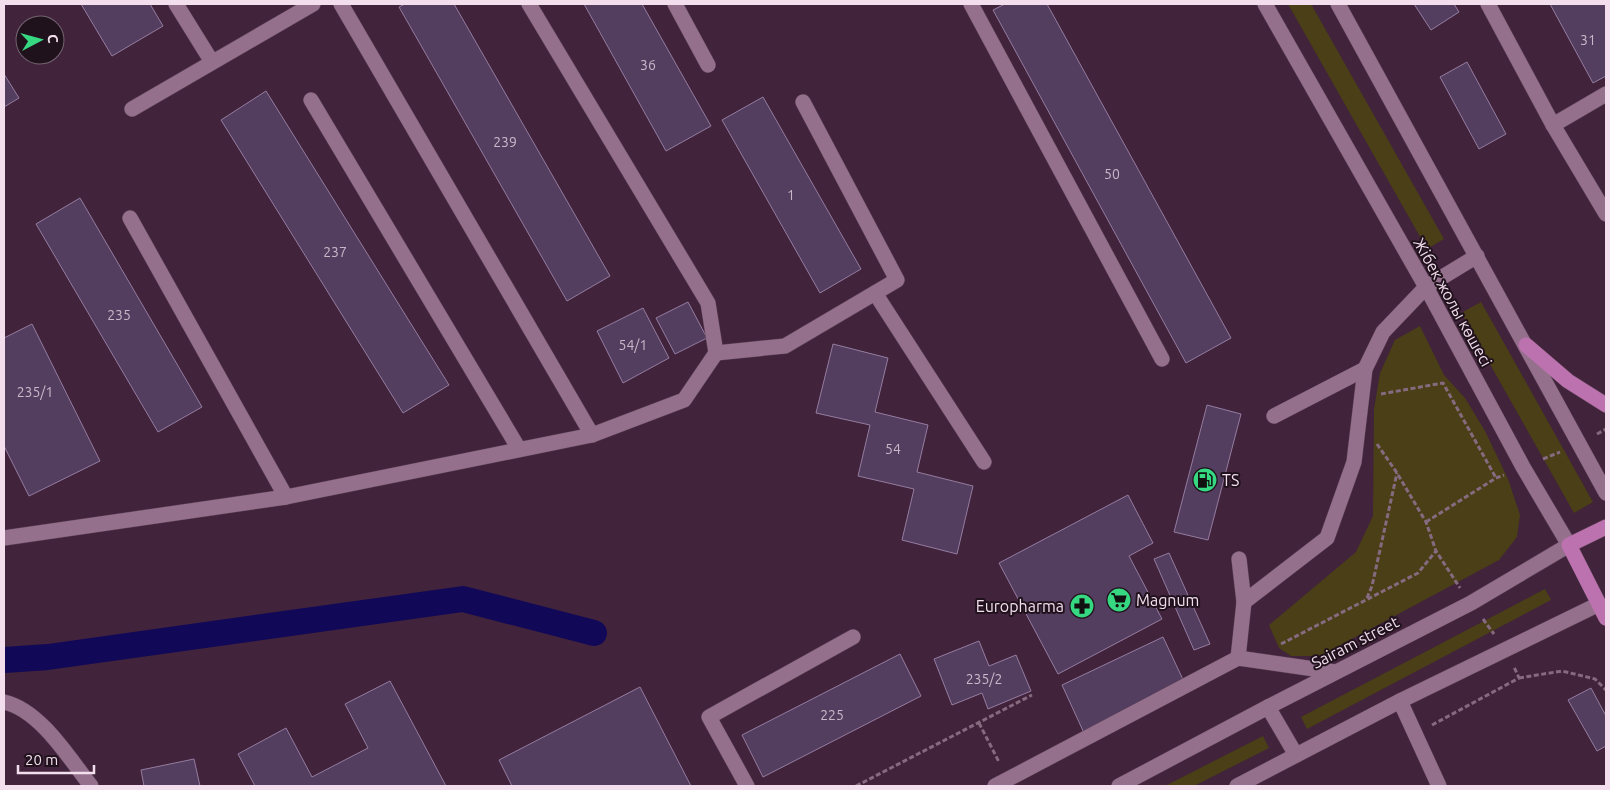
<svg xmlns="http://www.w3.org/2000/svg" width="1610" height="790" viewBox="0 0 1610 790" font-family="Ubuntu,sans-serif">
<style>
.green{fill:#4a3f16}
.lines{fill:none;stroke-linecap:round;stroke-linejoin:round}
.canal{stroke:#110858;stroke-width:26}
.building{fill:#543e5f;stroke:#957da1}
.service-casing{stroke:#5c4157;stroke-width:16}
.secondary-casing{stroke:#5c4157;stroke-width:16}
.primary-casing{stroke:#5c4157;stroke-width:16}
.path{stroke:#866b80;stroke-width:3;stroke-dasharray:5 2.5;stroke-linecap:butt}
.service{stroke:#94708c;stroke-width:15}
.secondary{stroke:#94708c;stroke-width:15}
.primary{stroke:#bc72ae;stroke-width:15}
.labels{text-anchor:middle;stroke-width:4;stroke-linejoin:round;paint-order:stroke}
.number-label{font-size:14px;fill:#cbb6ca}
.street-label{font-size:16px;fill:#f3deee;stroke:#20121d}
.poi-label{font-size:16px;fill:#f3deee;stroke:#20121d;text-anchor:start}
</style>
<rect width="100%" height="100%" fill="#41233b"/>
<g class="green">
<path d="M1288,4H1311L1444,239L1427,249Z"/>
<path d="M1481,302L1593,502L1574,513L1461,313Z"/>
<path d="M1420,326L1444,375L1465,398L1485,431L1508,479L1520,515L1517,537L1499,560L1320,656H1291L1279,648L1269,625L1356,552L1373,516L1374,409L1380,373L1395,340Z"/>
<path d="M1545,589L1551,600L1307,729L1301,717Z"/>
<path d="M1263,736L1269,748L1194,786H1165Z"/>
</g>
<g class="lines">
<path class="canal" d="M4,660L48,657L463,599L594,633"/>
</g>
<g class="building">
<path d="M81,4H150L163,26L112,56Z"/>
<path d="M405,4H454L610,276L567,301L399,7Z"/>
<path d="M584,4H642L711,126L666,151Z"/>
<path d="M1005,4H1047L1231,338L1186,363L993,10Z"/>
<path d="M1414,4H1454L1459,12L1431,30Z"/>
<path d="M1550,4H1606V76L1593,83Z"/>
<path d="M1467,62L1506,134L1479,149L1440,77Z"/>
<path d="M4,74L19,98L4,107Z"/>
<path d="M266,91L449,385L403,413L221,120Z"/>
<path d="M763,97L861,269L820,293L722,120Z"/>
<path d="M80,198L202,407L158,432L36,224Z"/>
<path d="M688,302L707,338L675,354L656,318Z"/>
<path d="M643,308L669,358L623,383L597,331Z"/>
<path d="M32,324L100,461L29,496L4,446V338Z"/>
<path d="M833,344L888,358L875,412L928,425L917,472L973,486L957,554L902,540L914,489L858,476L870,425L816,413Z"/>
<path d="M1207,405L1241,414L1208,540L1174,532Z"/>
<path d="M1128,495L1153,543L1129,556L1162,619L1058,674L999,563Z"/>
<path d="M1169,553L1210,644L1194,650L1154,559Z"/>
<path d="M1163,637L1186,686L1084,733L1062,685Z"/>
<path d="M979,641L989,666L1016,655L1031,691L988,709L982,693L952,705L934,659Z"/>
<path d="M900,654L921,696L763,777L742,735Z"/>
<path d="M390,681L446,786H255L238,754L286,728L312,777L368,748L345,704Z"/>
<path d="M640,687L691,786H512L499,760Z"/>
<path d="M1591,688L1606,716V746L1597,751L1568,700Z"/>
<path d="M194,759L200,786H144L141,770Z"/>
</g>
<g class="lines">
<defs>
<g id="service">
<path d="M176,4L212,62"/>
<path d="M341,4L592,435"/>
<path d="M675,4L708,65"/>
<path d="M971,4L1162,359"/>
<path d="M1488,4L1553,125L1606,214"/>
<path d="M311,100L519,449"/>
<path d="M132,109L313,4"/>
<path d="M1553,125L1606,94"/>
<path d="M130,218L286,497"/>
<path d="M875,293L984,462"/>
<path d="M716,353L785,346L897,280L803,102"/>
<path d="M1274,416L1365,369"/>
<path d="M4,538L286,497L592,435L684,400L716,353L708,303L529,4"/>
<path d="M1239,559L1244,602"/>
<path d="M1238,658L1244,602L1327,538L1354,462L1365,369L1383,332L1426,287L1477,256"/>
<path d="M1400,701L1439,786"/>
<path d="M4,702C40,710 69,758 91,786"/>
<path d="M747,786L709,717L853,637"/>
<path d="M995,786L1238,658L1335,672"/>
</g>
<g id="secondary">
<path d="M1338,4L1606,493"/>
<path d="M1268,707L1296,755"/>
<path d="M1119,786L1268,707L1471,603L1569,545L1523,467L1426,287L1265,4"/>
<path d="M1237,786L1400,701L1599,604"/>
</g>
<g id="primary">
<path d="M1526,345L1568,381L1606,405"/>
<path d="M1606,527L1569,545L1606,618"/>
</g>
</defs>
<use href="#service" class="service-casing"/>
<use href="#secondary" class="secondary-casing"/>
<use href="#primary" class="primary-casing"/>
<g class="path">
<path d="M1381,394L1443,383L1496,478"/>
<path d="M1597,434L1606,429"/>
<path d="M1377,444L1397,473L1426,522L1436,551L1460,588"/>
<path d="M1543,459L1560,452"/>
<path d="M1426,522L1496,478L1504,475"/>
<path d="M1367,598L1372,586L1397,473"/>
<path d="M1483,619L1494,634"/>
<path d="M1281,644L1418,573L1436,551"/>
<path d="M1519,678L1562,671L1595,679L1606,690"/>
<path d="M979,723L999,762"/>
<path d="M1432,725L1519,678L1514,667"/>
<path d="M856,786L1032,695"/>
</g>
<use href="#service" class="service"/>
<use href="#secondary" class="secondary"/>
<use href="#primary" class="primary"/>
</g>
<defs>
<symbol id="fuel-disc" viewBox="-11 -11 22 22"><circle r="9.5" fill="#36d881" stroke="#20121d"/><path d="M-5.5-6h7V0h2V4h1.3V-2.5L3-4.5l.8-.8L6-3V5H2.5V1h-1V6h-7ZM-4.2-4.7v3.2H.2V-4.7Z" fill="#111"/></symbol>
<symbol id="supermarket-disc" viewBox="-11 -11 22 22"><circle r="9.5" fill="#36d881" stroke="#20121d"/><path d="M-6-5.5h2.5l.6 2H6L4.5 2H-2.5L-4.4-4H-6ZM-1.5 3.2a1.3 1.3 0 1 0 .1 0ZM3 3.2a1.3 1.3 0 1 0 .1 0Z" fill="#111"/></symbol>
<symbol id="pharmacy-disc" viewBox="-11 -11 22 22"><circle r="9.5" fill="#36d881" stroke="#20121d"/><path d="M-2-6h4v4h4v4h-4v4h-4v-4h-4v-4h4Z" fill="#111"/></symbol>
</defs>
<g fill-rule="evenodd">
<use href="#fuel-disc" x="1191" y="466" width="28" height="28"/>
<use href="#supermarket-disc" x="1105" y="586" width="28" height="28"/>
<use href="#pharmacy-disc" x="1068" y="592" width="28" height="28"/>
</g>
<g class="labels">
<g class="number-label">
<text x="1588" y="45">31</text>
<text x="648" y="70">36</text>
<text x="505" y="147">239</text>
<text x="1112" y="179">50</text>
<text x="791" y="200">1</text>
<text x="335" y="257">237</text>
<text x="119" y="320">235</text>
<text x="633" y="350">54/1</text>
<text x="35" y="397">235/1</text>
<text x="893" y="454">54</text>
<text x="984" y="684">235/2</text>
<text x="832" y="720">225</text>
</g>
<g class="street-label">
<text transform="translate(1453 302) rotate(61)" y="6">Жібек жолы көшесі</text>
<text transform="translate(1355 642) rotate(-27)" y="6">Sairam street</text>
</g>
<g class="poi-label">
<text x="1222" y="486">TS</text>
<text x="1136" y="606">Magnum</text>
<text x="1064" y="612" text-anchor="end">Europharma</text>
</g>
</g>
<rect width="1610" height="790" fill="none" stroke="#f3deee" stroke-width="10"/>
<g transform="translate(40 40) rotate(84)"><circle r="24" fill="#20121d" stroke="#746471"/>
<path d="M0-4L9 19L0 12L-9 19Z" fill="#36d881"/>
<text y="-8" font-size="14" font-weight="bold" text-anchor="middle" fill="#f3deee">С</text>
</g>
<path d="M18 765v8h76v-8" fill="none" stroke="#f3deee" stroke-width="2.5"/>
<text x="25" y="765" font-size="15" fill="#f3deee" stroke="#20121d" stroke-width="4" paint-order="stroke">20 m</text>
</svg>
